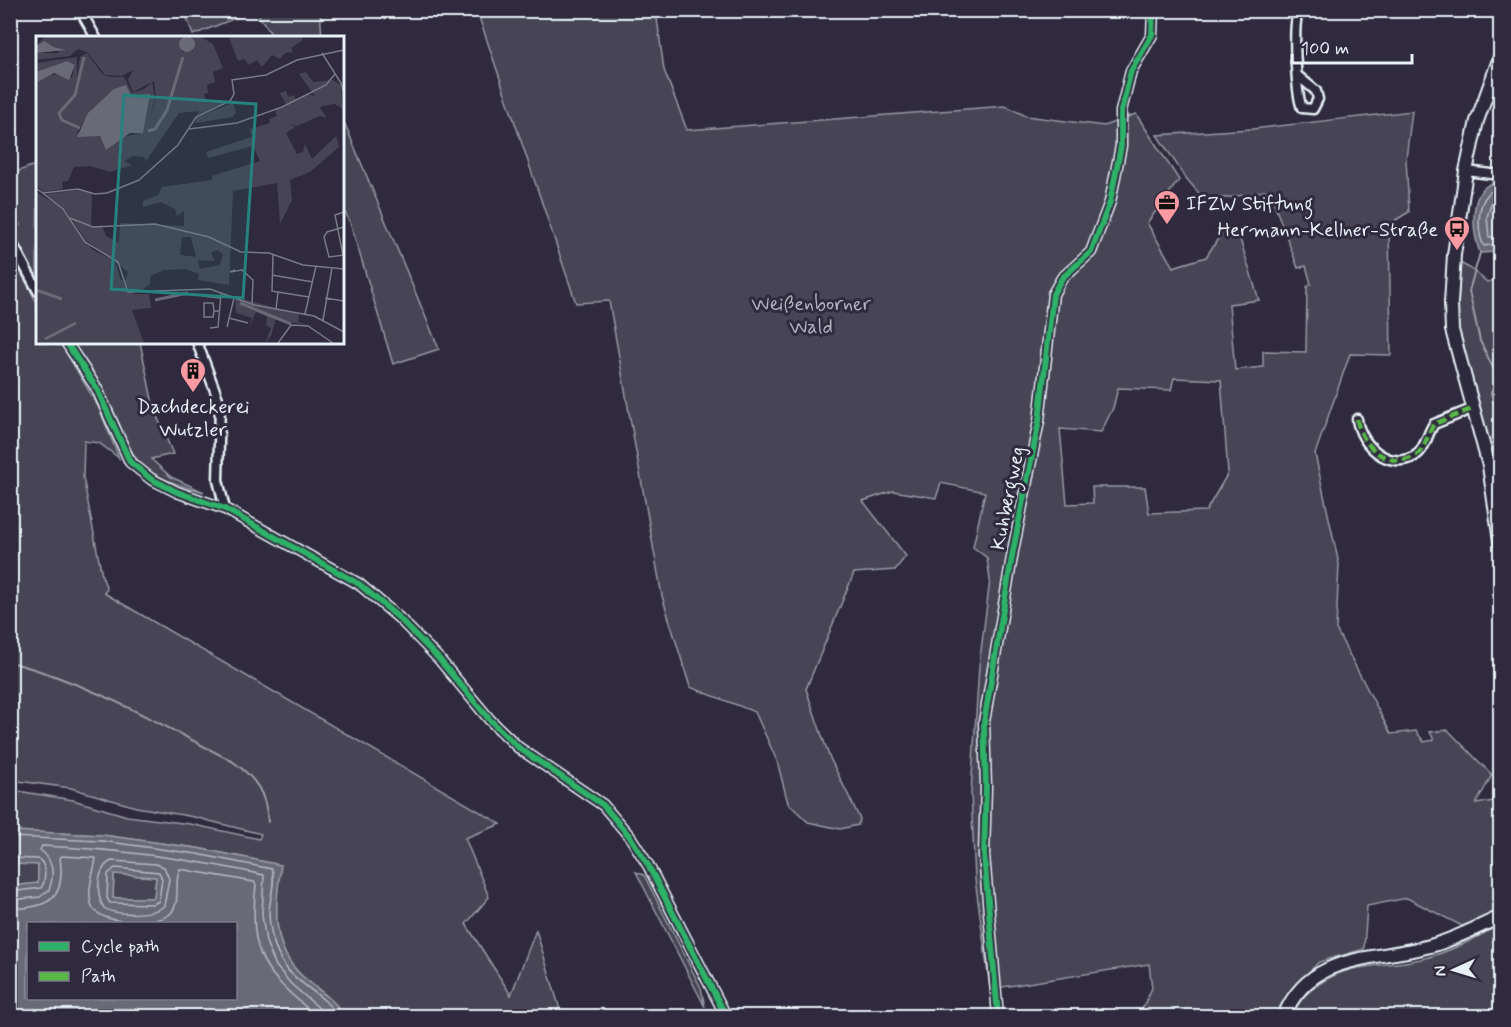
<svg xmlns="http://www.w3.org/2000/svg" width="1511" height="1027" viewBox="0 0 1511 1027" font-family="Mynerve,sans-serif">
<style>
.green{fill:#464455;stroke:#979aa6;stroke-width:1.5;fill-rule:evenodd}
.water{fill:#696978;stroke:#9c9fab;stroke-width:1.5;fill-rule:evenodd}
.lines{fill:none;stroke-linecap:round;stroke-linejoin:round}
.shore{stroke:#b5bbc5;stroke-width:1.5}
.stream{stroke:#9c9fab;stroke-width:2}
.minor-casing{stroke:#e8f1f8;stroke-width:13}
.secondary-casing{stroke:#e8f1f8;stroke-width:16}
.minor{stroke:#2f2a3d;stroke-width:8}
.secondary{stroke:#2f2a3d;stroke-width:12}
.quiet{stroke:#58b947;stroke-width:4.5;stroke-dasharray:9 4.5;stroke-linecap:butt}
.cycleway-casing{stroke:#2f2a3d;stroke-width:10}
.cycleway{stroke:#2db169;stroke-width:6}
.labels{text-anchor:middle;stroke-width:6;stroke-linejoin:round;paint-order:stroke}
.poi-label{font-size:20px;fill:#e8f1f8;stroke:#2f2a3d;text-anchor:start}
.park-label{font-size:20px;fill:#afb4bf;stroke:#2f2a3d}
.street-label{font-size:20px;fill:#e8f1f8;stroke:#2f2a3d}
.inset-river{fill:none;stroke:#696978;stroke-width:3}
.inset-road{fill:none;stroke:#797a88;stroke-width:1.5}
.view{fill:#25827c;fill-opacity:0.15;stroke:#25827c;stroke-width:3}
.inset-edge{fill:none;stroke:#e8f1f8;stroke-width:3}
</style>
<rect width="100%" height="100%" fill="#2f2a3d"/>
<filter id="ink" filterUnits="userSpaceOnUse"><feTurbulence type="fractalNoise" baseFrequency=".0167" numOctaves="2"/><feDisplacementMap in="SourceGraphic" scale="12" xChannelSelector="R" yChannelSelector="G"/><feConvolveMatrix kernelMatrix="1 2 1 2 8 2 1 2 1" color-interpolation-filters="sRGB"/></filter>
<g filter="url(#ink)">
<g class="green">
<path d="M184,10H253V11L193,35Z"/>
<path d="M256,11H320L322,37H273Z"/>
<path d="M477,11H656L664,70L687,130L1006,106L1026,116L1104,126L1136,114L1179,180L1147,223L1173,267L1206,257L1225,228L1239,236L1259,300L1229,304L1235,370L1263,367V351L1306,352L1307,287L1311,284L1306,266L1298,268L1269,190L1227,198H1203L1186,178L1157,135L1252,129L1412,111L1406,159L1409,212L1389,224L1391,355L1350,354L1315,454L1339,564L1336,629L1391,734L1416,731L1424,742L1434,740L1430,732L1448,730L1492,775L1476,804L1500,800V908L1488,916L1462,926L1407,898L1367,906L1364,949L1319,962L1290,991L1276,1016H1139L1152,988L1149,964L990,989L975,879L971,793L979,666L990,580L987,558L973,547L985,492L941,483L936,498L893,491L863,501L906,556L895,570L854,573L806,689L829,756L860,819L858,825L840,829L808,822L788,803L777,761L755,712L690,687L662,596L609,301L576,303ZM1174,378L1221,380L1228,473L1206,511L1149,513L1145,487H1092L1093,503L1067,504L1060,429L1101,432L1113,408L1118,388L1171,390Z"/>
<path d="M342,117L439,349L393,364L351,225L342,205Z"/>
<path d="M37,164H38L37,279L11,228L20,225L11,208V174Z"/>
<path d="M11,254L37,303L38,342H60L99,408L119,458L99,443L84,441L83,477L102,576L107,589L104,593L501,824L465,838L489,897L466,924L511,995L536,930L562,1016H344C334,998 316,989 301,975C269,945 276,903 280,865L197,848L102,835L11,831V790L73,800L127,816L190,824L259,839L261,834L194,817L136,807L71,788L11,780L10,387L14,386V325L10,318Z"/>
<path d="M1460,263L1471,269L1487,282L1500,279V506L1482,418L1457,329Z"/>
<path d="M72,342H140L154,409L173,454L151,459L171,477L204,492C120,471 136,451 101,385C93,370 82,356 72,342Z"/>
<path d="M11,864H38V884L11,886Z"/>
<path d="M636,872L644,875L701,988L705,1007Z"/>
<path d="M114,874L156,877L154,898H113Z"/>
<path d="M1500,924V1016H1290C1293,1005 1300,1000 1309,992C1345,960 1378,969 1421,959C1447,953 1477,938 1500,924Z"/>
</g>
<g class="water">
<path d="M1498,182L1500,184V245L1496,252L1480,253C1472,233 1467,185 1498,182Z"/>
<path d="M11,831L102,835L197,848L281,865C276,903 269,945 301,975C316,989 334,998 344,1016H11V886L38,883V865L11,864ZM114,874L156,877L154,898H113ZM28,924H236V998H28Z"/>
</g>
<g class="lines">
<g class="shore">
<path d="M1500,189C1477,189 1475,230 1484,246L1500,243"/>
<path d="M1500,196L1493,198L1487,217L1489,237L1500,236"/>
<path d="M10,837L102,841L197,854L272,869C276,881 270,898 269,911C269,928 274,950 284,965C297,985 325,994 337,1016"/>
<path d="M10,858L38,859C47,864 46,881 41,888L10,892"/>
<path d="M112,861L156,864L164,867L169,879L164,906C153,915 116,916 104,908C95,895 97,867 112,861Z"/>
<path d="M115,868L159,872L162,879L159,901L153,904L110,903L107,898L108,874Z"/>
<path d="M10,900L40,897L49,890C55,875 53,859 40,850L42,846C117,849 191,859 264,875L262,915L266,942L276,966L291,984L328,1016"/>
<path d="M10,909C48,907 66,901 60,858L62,856L96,858C94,873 85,893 93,908C102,925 158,926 171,913C182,900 173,881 180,869L254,882L256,885C248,958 265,972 316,1016"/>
</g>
<g class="stream">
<path d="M1480,253L1469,291L1480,341L1498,378L1491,393L1500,427"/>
<path d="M10,662C92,684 158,723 232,761C256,778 266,793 268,822"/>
</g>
<defs>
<g id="minor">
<path d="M80,10L96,38"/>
<path d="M1298,76L1316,91L1318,99L1313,109L1302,108C1296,94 1292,22 1299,10"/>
<path d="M1466,171L1500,175"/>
<path d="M10,239L38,291"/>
<path d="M66,342L97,389L130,462L151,479L177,492L225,509L359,584L399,618L439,659L490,720L519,748L603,805L631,838L648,865L726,1016"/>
<path d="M197,342L220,404L218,480L225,509"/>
<path d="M1357,419C1360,444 1388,471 1415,456C1426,449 1427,433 1434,424L1474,408"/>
<path d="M998,1016L984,855L986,786L984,722L1013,551L1039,421L1053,294L1062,278L1091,252L1110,202L1121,146V111L1131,71L1152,35L1153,10"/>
</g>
<g id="secondary">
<path d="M1500,57L1477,121L1466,171L1454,255L1451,303L1452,330L1489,466L1500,541"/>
<path d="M1284,1016C1311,949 1380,962 1437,944C1459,937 1480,926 1500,917"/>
</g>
</defs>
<use href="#minor" class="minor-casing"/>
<use href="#secondary" class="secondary-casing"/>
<use href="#minor" class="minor"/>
<use href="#secondary" class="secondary"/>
<path class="quiet" d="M1357,419C1360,444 1388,471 1415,456C1426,449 1427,433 1434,424L1474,408"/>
<defs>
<g id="cycleway">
<path d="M66,342L97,389L130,462L151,479L177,492L225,509L359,584L399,618L439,659L490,720L519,748L603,805L631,838L648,865L726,1016"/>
<path d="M998,1016L984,855L986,786L984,722L1013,551L1039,421L1053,294L1062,278L1091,252L1110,202L1121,146V111L1131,71L1152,35L1153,10"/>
</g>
</defs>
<use href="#cycleway" class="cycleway-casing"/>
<use href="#cycleway" class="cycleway"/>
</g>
</g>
<defs>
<symbol id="office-pin" viewBox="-11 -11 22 30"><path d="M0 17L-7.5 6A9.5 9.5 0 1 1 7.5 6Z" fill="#ff9aa2" stroke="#2f2a3d"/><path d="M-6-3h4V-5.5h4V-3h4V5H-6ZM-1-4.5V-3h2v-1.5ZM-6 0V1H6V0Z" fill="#111"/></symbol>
<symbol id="bus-pin" viewBox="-11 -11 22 30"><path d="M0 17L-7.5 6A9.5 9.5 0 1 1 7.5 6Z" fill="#ff9aa2" stroke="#2f2a3d"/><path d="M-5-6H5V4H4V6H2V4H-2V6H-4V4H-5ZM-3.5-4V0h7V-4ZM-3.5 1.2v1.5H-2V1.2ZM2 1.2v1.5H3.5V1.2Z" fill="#111"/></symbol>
<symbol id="building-pin" viewBox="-11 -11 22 30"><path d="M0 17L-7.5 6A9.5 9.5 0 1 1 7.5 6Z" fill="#ff9aa2" stroke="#2f2a3d"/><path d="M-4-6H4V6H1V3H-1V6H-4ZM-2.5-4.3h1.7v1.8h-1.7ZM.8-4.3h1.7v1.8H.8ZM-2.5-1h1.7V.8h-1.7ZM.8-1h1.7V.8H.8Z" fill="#111"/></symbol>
</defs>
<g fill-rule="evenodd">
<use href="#office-pin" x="1152" y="188" width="30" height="40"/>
<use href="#bus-pin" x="1442" y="214" width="30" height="40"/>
<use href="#building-pin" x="178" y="356" width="30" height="40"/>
</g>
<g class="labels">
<g class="poi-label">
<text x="1186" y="210">IFZW Stiftung</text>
<text x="1438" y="236" text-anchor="end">Hermann-Kellner-Straße</text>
<text x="193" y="413" text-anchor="middle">Dachdeckerei<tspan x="193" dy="23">Wutzler</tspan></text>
</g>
<g class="park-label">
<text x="811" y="310">Weißenborner<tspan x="811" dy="23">Wald</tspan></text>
</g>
<g class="street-label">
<text transform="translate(1007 498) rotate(-79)" y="7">Kuhbergweg</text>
</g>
</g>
<g transform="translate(36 36)">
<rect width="308" height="308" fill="#2f2a3d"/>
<path d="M9,0H144L146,16L157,15V0H170L167,2L177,8L187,32L177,36L179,46L171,49L172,57L168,58L171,67L186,64L188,67L160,80L163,75L143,77L110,125L108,121L97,120L88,125L96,129L74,136L54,130L38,131L32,145L26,146L27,153L7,156L0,149V47L12,38L36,41L39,29L31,25L1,36L0,27L41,21V43L44,21L51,17L67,39L76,41H88L96,57L108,53L116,46L119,62L112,89L120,62L118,45L97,56L92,44L97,34L85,40L69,39L51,16L42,13L34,20L0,24V17H23L21,12L7,6L0,10ZM90,49L95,59L114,58L107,96L69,106L61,98L41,97L57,72ZM213,0H265L267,4L255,12L257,16L249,17L244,23L236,19L226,31L221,24L213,29L208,23L202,25L193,2ZM270,36L277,46L297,44L305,49L307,73L299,68L286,70L284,72L291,82L284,80L261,90L254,88L259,91L250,97L261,118L267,116L269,108L276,123L300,100L303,111L274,136L254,144L256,164L244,188L241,147L197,155L193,249L162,244L163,238L150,233L128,234L114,240V248L107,253L96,257L88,248L92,236L50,204L30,176L9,158L44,154L56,158L55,191L66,189L70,200L83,207L84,187L148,190V175L141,180L139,173L125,166L107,171V165L122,159L126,151L176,144V140L224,125L217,110L172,122L170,116L216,101L214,93L234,87L233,83L241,80L239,74L251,70L244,57L250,55L252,61L258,59L260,64L272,58L279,60L263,38ZM146,201H155L160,221L144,219ZM181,214L187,218L184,229L164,233L162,224L179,225L175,217ZM197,67L200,77L196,81L160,87L159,82ZM0,156L24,171L57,214L79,225L84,242L98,258H113L115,272L96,274L108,307H0ZM199,261L263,278L262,286L274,290L240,283L235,300L229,307L235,292L230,289L231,281L220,276L212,294L216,282L200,277Z" fill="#464455" fill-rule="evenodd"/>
<path d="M143 8a8 8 0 1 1 16 0a8 8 0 1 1-16 0ZM8,5L18,11L30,14L0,17V10ZM31,25L39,29L33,44L18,37L0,47V36ZM90,49L95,59L114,58L107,97H94L70,114L64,100L41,101L52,77L78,53Z" fill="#696978"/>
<path class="inset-river" d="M44,92L26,84L23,77L39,59L48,21M112,95L119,93L131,74L147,21M0,254L26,263M119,264L152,257M204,267L255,288M9,303L40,287"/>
<path class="inset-road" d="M286,17L305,47L308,58M153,93L201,87L246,71L290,49L299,38M0,152L27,173L49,206L82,226L92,256L174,253L218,269L278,280L308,296M7,157L42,153L59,158L71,157L103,144L142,109L160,81L194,65L198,58L196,44L230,39L261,24L308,14M34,182L57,191L119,188L173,201L205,216L233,217L267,229L308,233M308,191L291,196L288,201L293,221L308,219M237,219L236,255L242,256L240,273M307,219L299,179L308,176M199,234L194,236L206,234L217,244L216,268M236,239L277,246M242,256L273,261M166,260L184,262M289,262L308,265M178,275L177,267H168V281H177L178,275H183M269,278L280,230M193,282L212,287M287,284L296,232M191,291L198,262M174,292L182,291L185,258M242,307L255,289L272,290L297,307"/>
<path class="view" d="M88,59L220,68L207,262L75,253Z"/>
<rect width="308" height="308" class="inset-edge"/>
</g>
<rect width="1511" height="1027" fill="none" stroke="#2f2a3d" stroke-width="36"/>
<rect x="18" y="18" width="1475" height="991" fill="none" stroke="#e8f1f8" stroke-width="2" filter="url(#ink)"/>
<rect x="27" y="922" width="210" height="78" fill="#2f2a3d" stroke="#797a88" stroke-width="1.5"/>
<rect x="39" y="942" width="30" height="9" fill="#2db169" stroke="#797a88" stroke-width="1.5"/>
<text x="81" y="952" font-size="18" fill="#e8f1f8">Cycle path</text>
<rect x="39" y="972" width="30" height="9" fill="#58b947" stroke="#797a88" stroke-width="1.5"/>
<text x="81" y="982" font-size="18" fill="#e8f1f8">Path</text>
<g transform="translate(1454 970) rotate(266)" stroke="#2f2a3d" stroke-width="4.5" paint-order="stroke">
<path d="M0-4.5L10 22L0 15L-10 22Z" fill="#e8f1f8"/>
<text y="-9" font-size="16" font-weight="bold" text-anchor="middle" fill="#e8f1f8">N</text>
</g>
<path d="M1292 54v9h120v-9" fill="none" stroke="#e8f1f8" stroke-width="3"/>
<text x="1301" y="54" font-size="18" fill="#e8f1f8" stroke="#2f2a3d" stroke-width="4.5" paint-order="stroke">100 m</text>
</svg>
